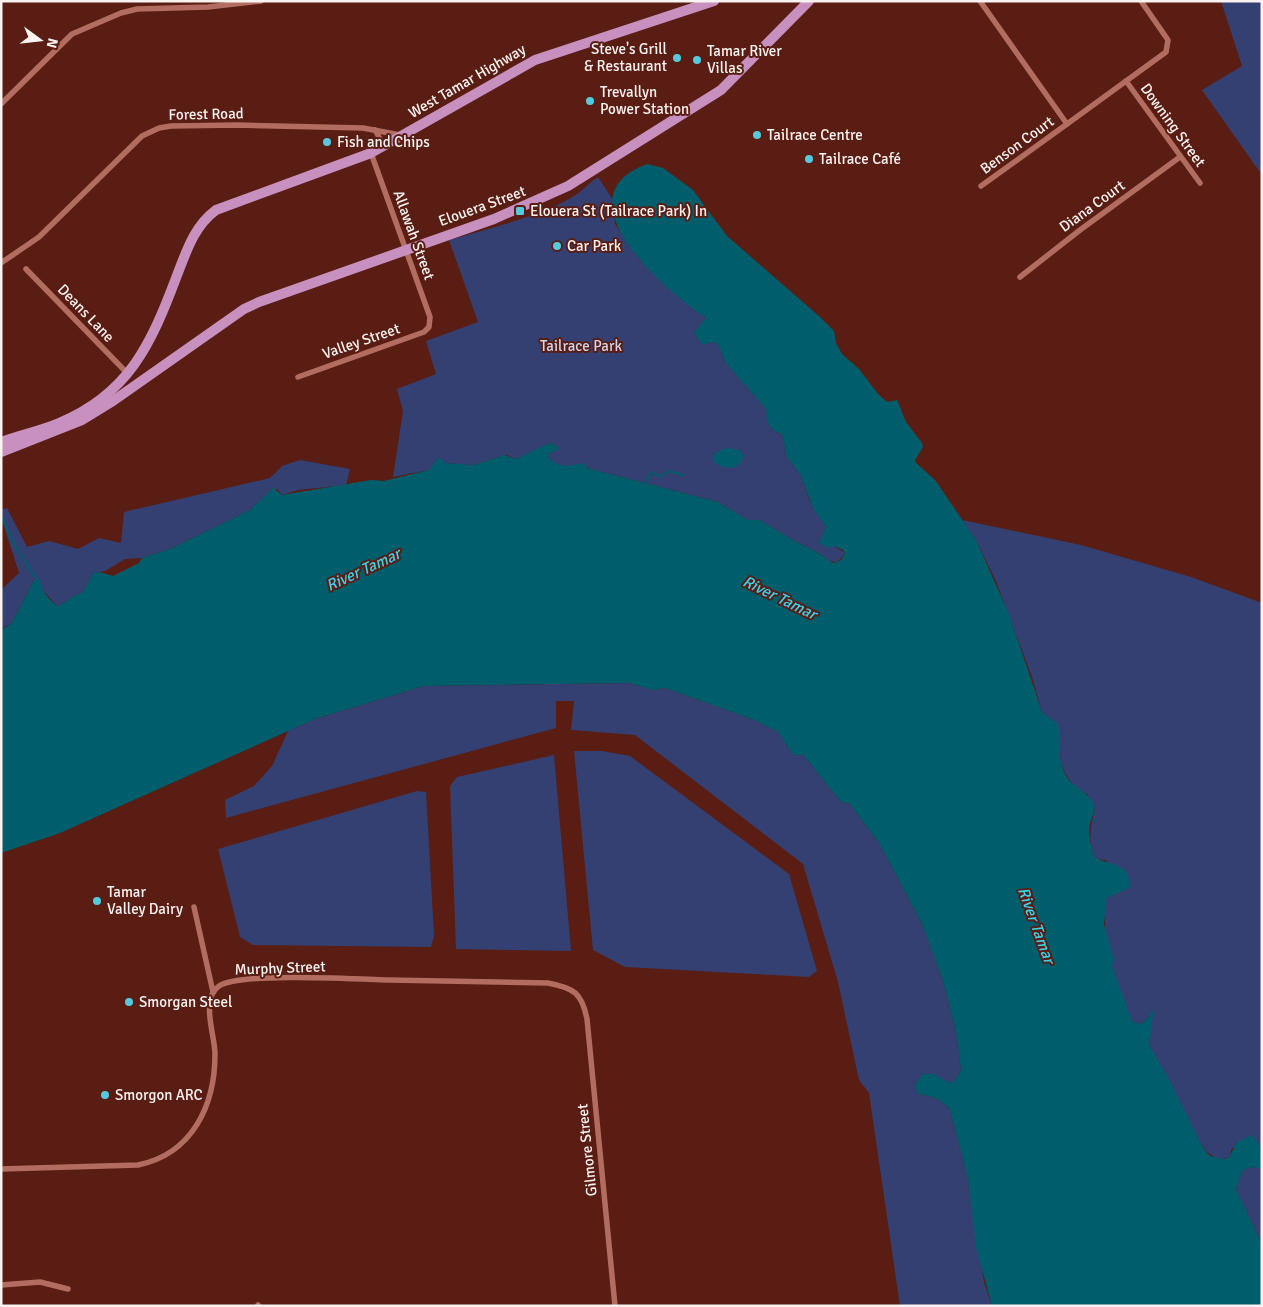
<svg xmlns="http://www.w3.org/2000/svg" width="1263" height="1307" viewBox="0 0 1263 1307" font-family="Signika,sans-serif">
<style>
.green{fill:#344072}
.water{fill:#005e6c}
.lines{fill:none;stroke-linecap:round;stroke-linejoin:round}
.stream{stroke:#005e6c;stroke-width:2}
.street{stroke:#b26d60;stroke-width:5.5}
.highway{stroke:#c790bf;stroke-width:10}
.poi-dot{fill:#55cadf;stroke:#591d13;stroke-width:2}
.labels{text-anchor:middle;stroke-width:4;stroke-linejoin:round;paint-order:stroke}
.poi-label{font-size:15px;fill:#fbf3f1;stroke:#591d13;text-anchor:start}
.street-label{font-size:15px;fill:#fbf3f1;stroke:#591d13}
.park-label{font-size:15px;fill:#ced5ec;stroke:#591d13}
.water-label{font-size:16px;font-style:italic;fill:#38d4ed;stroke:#591d13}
</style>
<rect width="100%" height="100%" fill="#591d13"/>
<g class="green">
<path d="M1221,1H1262V175L1202,90L1242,66Z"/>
<path d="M598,177L613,200L615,224L639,259L676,295L706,318L694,333L702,345L714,342L719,346L724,360L766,409L767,421L776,432L783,436L786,456L800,474L810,501L826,527L824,532L834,546L845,553L838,562L827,561L824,556L791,539L760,520H748L718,502L587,468L582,463C570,469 557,468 548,457L549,453L558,450L559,447L549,443L516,459L507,455L501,456L474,465L445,463L429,470L393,477L403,411L397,389L436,374L426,341L478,322L449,240C486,229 546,215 577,194C584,189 590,182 598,177Z"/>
<path d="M300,460L350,469L346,485L298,490L282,495L277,489L266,495L250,510L170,549L142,558L125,559L105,571L93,573L83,592C73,595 66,603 57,606L34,580L12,623L1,629V590L19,573L1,517V510L7,508L27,547L49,541L78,549L99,538L121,543L124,512L270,478L282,466Z"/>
<path d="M962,520L1081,545L1191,577L1262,603V1149L1258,1144L1232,1148L1229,1157C1219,1162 1210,1155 1203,1148L1151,1048L1149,1043L1151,1011L1148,1018L1141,1024L1132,1021C1116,989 1099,933 1107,898L1115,892L1125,890L1106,860L1095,859C1088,842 1090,825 1095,809L1088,795L1074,786L1065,773L1061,763L1058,725L1042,712L1032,677L996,581L976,540Z"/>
<path d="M629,683L652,690L665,688L754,720L778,732L793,755H803L841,802L849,803L879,843L922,924L943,981L956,1032L961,1070L956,1079L950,1083L923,1074L915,1084L917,1094C931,1096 941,1098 950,1110L968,1179L984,1282L992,1306H900L869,1093L859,1080L838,982L803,864L635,735L571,730L574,701H556V728L226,818L225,800L254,786L272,766L288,731L315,719L424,686Z"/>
<path d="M574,751H602L630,756L789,874L817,971L809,977L625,967L593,950Z"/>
<path d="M554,755L571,951L456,949L450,786L457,777Z"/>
<path d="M417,791L426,792L434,936L431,947L253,945L240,937L218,849Z"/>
<path d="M1253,1167L1262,1169V1244L1236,1189L1243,1170Z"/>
</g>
<g class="water">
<path d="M647,164L663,168L693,190L727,236L820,317L834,331L836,343L842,354L859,369L878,394L887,402L897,400L906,422L922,443L923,447L915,460L916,463L935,480L976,540L1009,614L1042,712L1058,724C1062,741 1057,759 1065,774C1072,788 1089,791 1094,805C1096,811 1091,818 1090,824C1088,834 1091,849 1095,858C1107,864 1134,864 1129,888L1107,898L1104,924L1114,959L1112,966L1132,1021L1141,1024L1148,1018L1151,1011H1154L1149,1043L1151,1048L1172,1085L1203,1148L1210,1156L1225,1159L1229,1157L1237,1142L1252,1135L1262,1149V1169L1253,1167L1243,1170L1236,1189L1262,1244V1306H992L976,1247L968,1179L950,1110C941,1098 931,1096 917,1094L915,1084L923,1074H933L950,1083L956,1079L961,1070L956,1032L943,981L922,924L879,843L849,803L841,802L803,755H793L778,732L754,720L665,688L652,690L629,683L424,686L315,719L60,833L1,853V630L12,623L34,580H40C42,592 48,598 57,606C66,603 73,595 83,592L93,573L99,572L113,576L139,563L142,558L170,549L250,510L273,488L282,495L371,480L384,481L429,470L437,459H442L445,463L474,465L504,455L516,459L549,443L559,447L558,450L549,453L548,457C560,470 570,465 584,463L587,468L718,502L748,520H760L791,539L824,556C828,562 834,565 841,560L845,553L843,550L834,546L829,548L819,543L826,527L813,508L800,474L786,456L783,436L772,429L767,421L766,409L732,370L724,360L719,346L714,342L702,345L694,333L706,318C665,291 557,197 647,164Z"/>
<path d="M726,448L739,450L744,456L739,465C730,470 719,468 713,460L714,454Z"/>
</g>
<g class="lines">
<g class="stream">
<path d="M646,484L651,472L660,477L669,471L681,475L683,474"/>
<path d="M1,515L14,544L37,580"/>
</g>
<g class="street">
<path d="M980,1L1067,124L1166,52L1168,40L1141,1"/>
<path d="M1126,81L1200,183"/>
<path d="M1,104L72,34L121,13L137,9L208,7L261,1"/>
<path d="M375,130L380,139V148"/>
<path d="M981,186L1067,124"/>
<path d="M1,263L39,237L142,136L159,128L171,126L237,125L363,128L400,135"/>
<path d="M26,269L128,374"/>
<path d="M1020,277L1080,230L1180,157"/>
<path d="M298,377L424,332L429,327L430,317L371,153"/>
<path d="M194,907L213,992"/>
<path d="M1,1169L138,1165C192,1154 215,1106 215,1054C215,1035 200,999 219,986C240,972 359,979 389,980C442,981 495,982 548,983C574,988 582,993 587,1019L615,1306"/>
<path d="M1,1285L40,1282L68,1289"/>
<path d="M258,1305L259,1306"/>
</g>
<g class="highway">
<path d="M1,442C20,435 40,431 59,423C129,394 151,344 176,278C186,253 193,227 216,210L371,153L535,60L714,1"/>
<path d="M1,452L82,420L113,401L244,309L259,302L494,219L568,186L721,90L809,1"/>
</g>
</g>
<g class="poi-dot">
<circle cx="677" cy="58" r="5"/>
<circle cx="697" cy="60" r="5"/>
<circle cx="590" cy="101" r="5"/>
<circle cx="757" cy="135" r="5"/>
<circle cx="327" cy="142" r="5"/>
<circle cx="809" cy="159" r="5"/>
<rect x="515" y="206" width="10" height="10" rx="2.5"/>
<circle cx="557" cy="246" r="5"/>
<circle cx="97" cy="901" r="5"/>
<circle cx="129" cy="1002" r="5"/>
<circle cx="105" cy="1095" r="5"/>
</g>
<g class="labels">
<g class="poi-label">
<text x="667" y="54" text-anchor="end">Steve's Grill<tspan x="667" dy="17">&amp; Restaurant</tspan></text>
<text x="707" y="56">Tamar River<tspan x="707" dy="17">Villas</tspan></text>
<text x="600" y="97">Trevallyn<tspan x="600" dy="17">Power Station</tspan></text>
<text x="767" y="140">Tailrace Centre</text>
<text x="337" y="147">Fish and Chips</text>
<text x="819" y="164">Tailrace Café</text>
<text x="530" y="216">Elouera St (Tailrace Park) In</text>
<text x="567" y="251">Car Park</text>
<text x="107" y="897">Tamar<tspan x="107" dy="17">Valley Dairy</tspan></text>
<text x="139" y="1007">Smorgan Steel</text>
<text x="115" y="1100">Smorgon ARC</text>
</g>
<g class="street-label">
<text transform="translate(467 81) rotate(-30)" y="5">West Tamar Highway</text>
<text transform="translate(206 114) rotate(-1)" y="5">Forest Road</text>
<text transform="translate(1173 125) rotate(54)" y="5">Downing Street</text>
<text transform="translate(1017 145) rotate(-36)" y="5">Benson Court</text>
<text transform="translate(482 206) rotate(-20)" y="5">Elouera Street</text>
<text transform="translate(1092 206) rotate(-36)" y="5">Diana Court</text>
<text transform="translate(414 235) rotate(70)" y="5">Allawah Street</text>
<text transform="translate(86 313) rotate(46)" y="5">Deans Lane</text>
<text transform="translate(361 341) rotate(-19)" y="5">Valley Street</text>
<text transform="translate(280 968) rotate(-2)" y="5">Murphy Street</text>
<text transform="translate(587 1150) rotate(-96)" y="5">Gilmore Street</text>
</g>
<g class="park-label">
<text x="581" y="351">Tailrace Park</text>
</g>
<g class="water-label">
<text transform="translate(363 569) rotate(-25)" y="6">River Tamar</text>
<text transform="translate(780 597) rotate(26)" y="6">River Tamar</text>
<text transform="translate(1037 925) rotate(70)" y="6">River Tamar</text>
</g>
</g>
<rect width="1263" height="1307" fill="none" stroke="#fbf3f1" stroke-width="5"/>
<g transform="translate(40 40) rotate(105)" stroke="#591d13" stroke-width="4" paint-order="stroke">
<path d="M0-4L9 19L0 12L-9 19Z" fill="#fbf3f1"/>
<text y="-8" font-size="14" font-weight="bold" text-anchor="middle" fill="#fbf3f1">N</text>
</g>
</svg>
